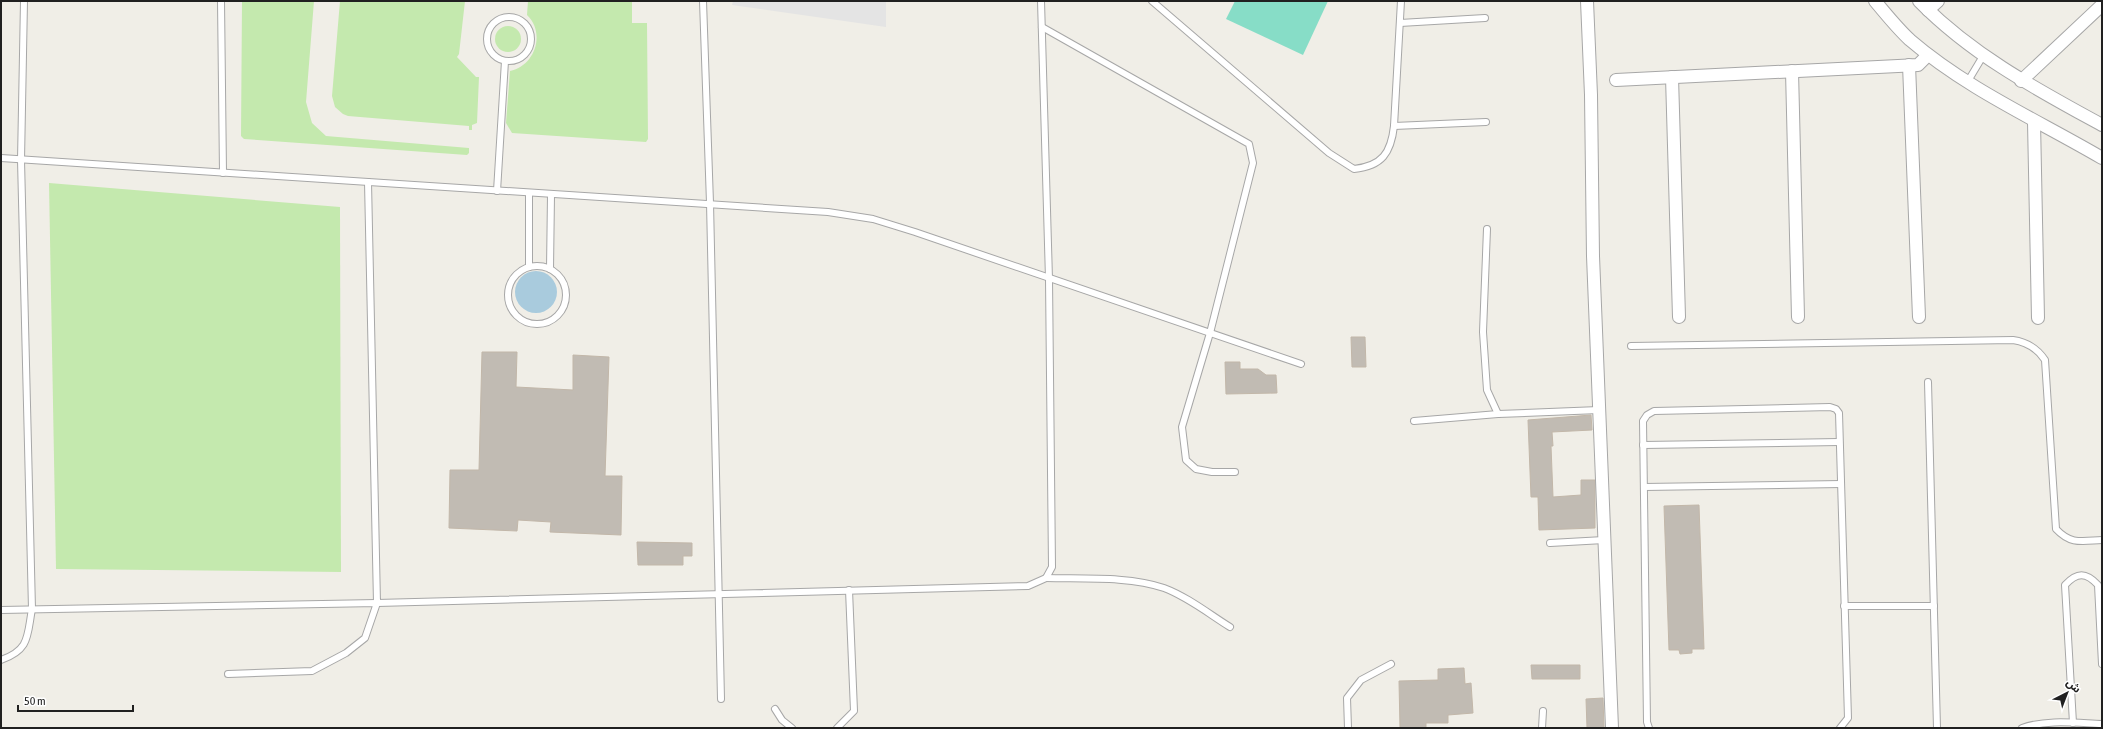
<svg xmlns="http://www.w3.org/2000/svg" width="2103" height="729" viewBox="0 0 2103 729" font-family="'Asap Condensed','Noto Sans Arabic',sans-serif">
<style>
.grass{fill:#c4e9ae}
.pitch{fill:#87ddc7}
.parking{fill:#e4e4e4}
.water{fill:#a9cbdd}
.building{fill:#c1bbb3;stroke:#c2b7a9}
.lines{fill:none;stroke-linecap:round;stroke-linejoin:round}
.lane-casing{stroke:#a7a7a7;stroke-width:8}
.street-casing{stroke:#a7a7a7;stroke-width:14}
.lane{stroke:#fff;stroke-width:6}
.street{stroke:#fff;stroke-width:12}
</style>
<rect width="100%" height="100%" fill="#f0eee7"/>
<g class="grass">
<path d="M242,1H314L306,102L312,123L326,136L469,148V153L467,155L244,139L241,136Z"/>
<path d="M340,1H465L459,54L457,57L476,77H479L477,123L472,125V130H469V126L348,116L343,114L335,107L332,96Z"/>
<path d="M528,1H632V23H647L648,139L646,142L512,133L506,123L510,71C535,66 546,33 527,15Z"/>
<circle cx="508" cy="39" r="13"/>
<path d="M49,183L340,207L341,572L56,569Z"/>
</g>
<path class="pitch" d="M1235,1H1328L1303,55L1226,19Z"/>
<path class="parking" d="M733,1H886V27L732,5Z"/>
<circle class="water" cx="536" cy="292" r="21"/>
<g class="building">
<path d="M1351,337H1365L1366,367H1352Z"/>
<path d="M482,352H517L516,387L573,390V355L609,357L605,476H622L621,535L550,532L551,522L518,520L517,531L449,528L450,470H479Z"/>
<path d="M1225,362H1240V369H1258L1266,375H1276L1277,393L1226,394Z"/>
<path d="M1591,415L1592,430L1552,432L1553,446H1551L1553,497L1581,495V480H1595V528L1539,530L1538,497H1531L1528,420Z"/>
<path d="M1699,505L1704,649H1692V653L1680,654L1679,650H1669L1664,506Z"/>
<path d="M637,542L692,543V556H683V565H638Z"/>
<path d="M1531,665H1580V679H1532Z"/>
<path d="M1464,668L1465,684L1471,683L1473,713L1448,715V723H1426V728H1400L1399,681L1438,680V669Z"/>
<path d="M1603,698L1604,728H1587L1586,699Z"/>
</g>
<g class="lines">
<defs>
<g id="lane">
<path d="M221,1L223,173"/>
<path d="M703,1L710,203L721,699"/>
<path d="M1152,1L1329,153L1354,169C1382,166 1391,153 1394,126L1401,1"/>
<circle cx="509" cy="39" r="22"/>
<path d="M1400,23L1485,18"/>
<path d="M1042,27L1249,144L1253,163L1210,333L1182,427L1186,460L1196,469L1212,472H1235"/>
<path d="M1968,81L1983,56"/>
<path d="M1394,126L1486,122"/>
<path d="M1,158L828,212L873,219L915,232L1301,364"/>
<path d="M368,182L377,603L1028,586L1046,578L1052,567L1049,279L1041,1"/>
<path d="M497,191L505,61"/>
<path d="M529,193V267"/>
<path d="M1487,229L1483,332L1487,390L1498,414L1599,410"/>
<circle cx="537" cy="295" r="29"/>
<path d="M550,269L551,195"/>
<path d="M1631,346L2013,340C2027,342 2037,348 2045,360L2056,529C2071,545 2082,541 2102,540"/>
<path d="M1928,382L1937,728"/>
<path d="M1414,421L1498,414"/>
<path d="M1643,445L1839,442"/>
<path d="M1644,487L1841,484"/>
<path d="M1550,543L1604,540"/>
<path d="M1046,578C1082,579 1130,576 1164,588C1188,597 1209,614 1230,627"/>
<path d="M1844,606H1934"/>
<path d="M1,610L377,603L365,638L346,653L312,671L228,674"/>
<path d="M1,660C30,650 27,636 32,609L21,160L24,1"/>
<path d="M775,709L782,720L792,728"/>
<path d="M2073,723L2065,585C2077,572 2086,572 2098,585L2102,664"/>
<path d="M837,728L854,711L849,590"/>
<path d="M1348,728L1347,698L1361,680L1391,664"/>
<path d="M1542,728L1543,711"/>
<path d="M1649,728L1647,722L1643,421L1647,415L1654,411L1830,407L1836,409L1839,413L1848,718L1840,728"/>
<path d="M2022,728C2047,719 2076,723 2102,724"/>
</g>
<g id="street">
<path d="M1587,1L1591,95L1593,256L1612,728"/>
<path d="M1875,1C1886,14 1897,28 1910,40C1967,89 2037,120 2102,158"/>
<path d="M1919,1C1972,55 2036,89 2102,125"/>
<path d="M1928,10L1938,1"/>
<path d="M1909,65L1919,317"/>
<path d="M1792,71L1798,317"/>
<path d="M1672,77L1679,317"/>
<path d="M1616,80L1918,65L1928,55"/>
<path d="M2021,81L2102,5"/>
<path d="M2034,122L2038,318"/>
</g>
</defs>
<use href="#lane" class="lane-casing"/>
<use href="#street" class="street-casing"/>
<use href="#lane" class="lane"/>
<use href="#street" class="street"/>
</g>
<rect width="2103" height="729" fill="none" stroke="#202020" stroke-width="4"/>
<g transform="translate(2067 693) rotate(42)" stroke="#ffffff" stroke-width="3" paint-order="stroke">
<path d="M0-3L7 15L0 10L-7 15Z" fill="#202020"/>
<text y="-6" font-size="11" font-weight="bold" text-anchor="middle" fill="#202020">ش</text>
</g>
<path d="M18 705v6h115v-6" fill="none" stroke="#202020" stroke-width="2"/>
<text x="24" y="705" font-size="12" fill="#202020" stroke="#ffffff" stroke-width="3" paint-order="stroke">50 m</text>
</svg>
